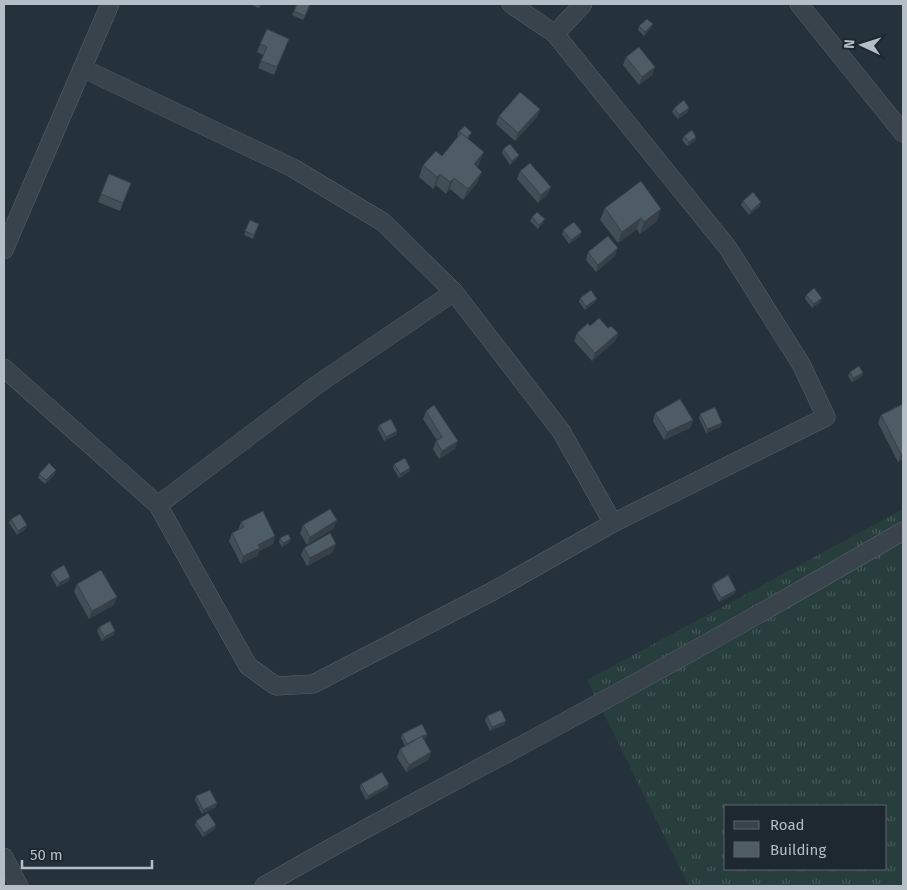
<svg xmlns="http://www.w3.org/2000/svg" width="907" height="890" viewBox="0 0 907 890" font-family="'Fira Sans',sans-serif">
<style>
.grass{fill:url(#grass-tufts);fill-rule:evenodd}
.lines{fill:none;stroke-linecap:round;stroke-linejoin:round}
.minor-casing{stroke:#576169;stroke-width:19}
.minor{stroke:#39434b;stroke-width:18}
.wall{fill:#434f57}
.shaded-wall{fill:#374047}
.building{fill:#4e5c65;stroke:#374047}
</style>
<defs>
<pattern id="grass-tufts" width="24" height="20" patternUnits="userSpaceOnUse" patternTransform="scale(1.25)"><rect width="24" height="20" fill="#283e3d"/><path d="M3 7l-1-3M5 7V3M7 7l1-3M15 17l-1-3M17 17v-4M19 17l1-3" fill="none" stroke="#455858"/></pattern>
</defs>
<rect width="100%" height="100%" fill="#25313b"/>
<path class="grass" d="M903,509V886H689L587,680ZM726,806H886V869H726Z"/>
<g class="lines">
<defs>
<g id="minor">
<path d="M799,4L903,133"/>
<path d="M555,34L583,4"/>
<path d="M82,68L293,168L383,222L454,292L561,431L613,523"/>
<path d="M4,250L110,4"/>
<path d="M4,368L158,505L248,666L276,686L313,684L493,591L613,523L826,417L801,364L728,248L555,34L511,4"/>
<path d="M158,505L318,384L454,292"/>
<path d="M4,857L19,886"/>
<path d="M264,886C357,831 453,783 548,731C668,666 786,599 903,531"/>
</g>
</defs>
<use href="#minor" class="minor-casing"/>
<use href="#minor" class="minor"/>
</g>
<g class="wall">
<path d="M249,4H261L259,8Z"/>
<path d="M297,4H311L303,20L292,15Z"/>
<path d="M653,24L651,28L644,36L638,30L639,26Z"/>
<path d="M260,44L286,47L274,75L258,68L263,55L257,52Z"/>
<path d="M626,57L655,67L652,75L639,85L623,65Z"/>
<path d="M674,108L688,112L678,119L672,112Z"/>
<path d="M540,109L537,117L515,141L496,124L499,116Z"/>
<path d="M459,131L470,137L468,139L479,164L477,167V183L463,200L450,189L446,194L436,185L433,189L419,177L423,165L442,156L458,136L457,135Z"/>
<path d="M684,136L696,137L695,141L687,146L682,140Z"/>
<path d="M503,149L517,159L510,165L502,153Z"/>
<path d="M520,171L548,194L538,203L517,179Z"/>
<path d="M109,174L131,183L120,211L98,202Z"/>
<path d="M743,201L760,206L749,215L741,205Z"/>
<path d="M605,208L657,221L640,234L637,229L618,243L600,220Z"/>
<path d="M532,217L543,223L538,229L530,221Z"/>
<path d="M250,220L259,224L253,239L244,235Z"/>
<path d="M563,230L580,236L569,244L562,234Z"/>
<path d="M588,252L615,256L596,272L586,260Z"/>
<path d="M806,295L822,298L820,302L812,308L805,299Z"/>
<path d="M580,298L595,302L585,310L579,302Z"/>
<path d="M590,326L608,328L618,333L615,341L592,361L574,341L577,333Z"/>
<path d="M850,372L863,373L861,377L852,382L848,376Z"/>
<path d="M903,404V459L898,462L878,423L881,415Z"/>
<path d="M426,411L455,449L439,459L433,449L436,441L437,440L423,419Z"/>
<path d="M655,413L693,420L690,428L664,440L653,421Z"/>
<path d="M700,414L722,423L720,427L706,433L699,418Z"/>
<path d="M379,425L397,431L396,435L384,441L378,429Z"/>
<path d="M394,464L410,468L409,472L399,478L393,468Z"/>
<path d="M39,474H55L45,484L38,478Z"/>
<path d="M11,519L26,529L17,535L9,523Z"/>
<path d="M241,522L275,536L273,544L259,551L257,556L241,564L229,541L232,533L238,530Z"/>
<path d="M303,525L334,528L307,545L300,533Z"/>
<path d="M280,538L289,543L282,547L279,542Z"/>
<path d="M304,548L333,552L307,566L301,555Z"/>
<path d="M52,572L69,581L57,587L51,576Z"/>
<path d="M77,584L114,605L89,619L74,592Z"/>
<path d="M713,584L736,590L734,594L719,602L712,588Z"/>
<path d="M99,627L114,635L102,641L97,631Z"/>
<path d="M487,716L504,725L490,731L485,720Z"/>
<path d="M402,734H427L426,738L424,739L431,752L428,760L406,772L397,757L400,749L405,746L401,738Z"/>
<path d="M361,784L388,788L366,800L360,788Z"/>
<path d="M196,796L216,807L202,814L195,800Z"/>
<path d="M196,821L215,829L203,837L195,825Z"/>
</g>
<g class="shaded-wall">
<path d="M653,24L651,28L644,36L645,32Z"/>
<path d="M655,67L652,75L639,85L642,77Z"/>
<path d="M689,108L688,112L678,119L679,115Z"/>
<path d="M540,109L537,117L515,141L518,133Z"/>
<path d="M696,137L695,141L687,146L689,142Z"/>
<path d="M484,152L479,164L469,176L474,164Z"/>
<path d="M519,155L517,159L510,165L512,161Z"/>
<path d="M482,172L477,183L463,200L468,189Z"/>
<path d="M440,174L436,185L433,189L437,177Z"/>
<path d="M454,178L450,189L446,194L450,182Z"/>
<path d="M551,187L548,194L538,203L541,195Z"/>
<path d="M761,202L760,206L749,215L751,211Z"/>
<path d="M661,209L657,221L640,234L644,222Z"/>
<path d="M641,218L637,229L618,243L622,232Z"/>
<path d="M545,219L543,223L538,229L539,225Z"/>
<path d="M582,232L580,236L569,244L571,240Z"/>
<path d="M618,248L615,256L596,272L598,265Z"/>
<path d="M822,298L820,302L812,308L814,304Z"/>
<path d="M597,299L595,302L585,310L586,306Z"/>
<path d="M618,333L615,341L592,361L595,353Z"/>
<path d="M863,373L861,377L852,382L853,378Z"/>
<path d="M693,420L690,428L664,440L667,432Z"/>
<path d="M722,423L720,427L706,433L707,429Z"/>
<path d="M397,431L396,435L384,441L386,437Z"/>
<path d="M458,441L455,449L439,459L442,451Z"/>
<path d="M903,453V459L898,462L901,454Z"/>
<path d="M410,468L409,472L399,478L400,474Z"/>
<path d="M56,470L55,474L45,484L46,480Z"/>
<path d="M337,520L334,528L307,545L310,537Z"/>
<path d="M27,525L26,529L17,535L18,531Z"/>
<path d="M275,536L273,544L259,551L257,556L241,564L243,556L258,545Z"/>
<path d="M291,539L289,543L282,547L283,543Z"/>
<path d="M336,544L333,552L307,566L310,558Z"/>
<path d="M70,577L69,581L57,587L59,583Z"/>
<path d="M736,590L734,594L719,602L721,598Z"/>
<path d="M117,597L114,605L89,619L92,611Z"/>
<path d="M115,631L114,635L102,641L104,637Z"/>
<path d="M506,721L504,725L490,731L492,727Z"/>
<path d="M427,734L426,738L405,748L407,744Z"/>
<path d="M431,752L428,760L406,772L409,765Z"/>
<path d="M389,784L388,788L366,800L368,796Z"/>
<path d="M217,803L216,807L202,814L203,810Z"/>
<path d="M216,825L215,829L203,837L204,833Z"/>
</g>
<g class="building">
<path d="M297,4H310L305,16L294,11Z"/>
<path d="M647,19L653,24L645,32L639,26Z"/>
<path d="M267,29L289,39L277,67L261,61L267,47L260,44Z"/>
<path d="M639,47L655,67L642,77L626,57Z"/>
<path d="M520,92L540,109L518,133L499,116Z"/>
<path d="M684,100L689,108L679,115L674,108Z"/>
<path d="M465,126L472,133L466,138L459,131Z"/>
<path d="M692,130L696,137L689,142L684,136Z"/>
<path d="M461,133L484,152L474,164L482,172L468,189L454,178L450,182L440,174L437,177L423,165L436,151L442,156Z"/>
<path d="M510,144L519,155L512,161L503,149Z"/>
<path d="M530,163L551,187L541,195L520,171Z"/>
<path d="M109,174L131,183L123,203L101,194Z"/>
<path d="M641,181L661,209L644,222L641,218L622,232L605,208Z"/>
<path d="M753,192L761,202L751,211L743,201Z"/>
<path d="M537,212L545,219L539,225L532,217Z"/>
<path d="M250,220L259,224L254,235L245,231Z"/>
<path d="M574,222L582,232L571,240L563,230Z"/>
<path d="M608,236L618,248L598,265L588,252Z"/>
<path d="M814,288L822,298L814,304L806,295Z"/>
<path d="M591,290L597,299L586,306L580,298Z"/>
<path d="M599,318L608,328L611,326L618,333L595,353L577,333L588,323L590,326Z"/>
<path d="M859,366L863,373L853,378L850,372Z"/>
<path d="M680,399L693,420L667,432L655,413Z"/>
<path d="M903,404V453L901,454L881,415Z"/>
<path d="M434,405L458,441L442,451L436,441L442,437L426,411Z"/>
<path d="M715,407L722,423L707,429L700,414Z"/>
<path d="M391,419L397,431L386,437L379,425Z"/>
<path d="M405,458L410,468L400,474L394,464Z"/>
<path d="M49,463L56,470L46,480L39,474Z"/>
<path d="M330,509L337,520L310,537L303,525Z"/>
<path d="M263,511L275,536L258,545L260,548L243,556L232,533L244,527L241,522Z"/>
<path d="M20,514L27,525L18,531L11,519Z"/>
<path d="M330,533L336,544L310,558L304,548Z"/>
<path d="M288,534L291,539L283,543L280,538Z"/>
<path d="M64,565L70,577L59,583L52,572Z"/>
<path d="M101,570L117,597L92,611L77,584Z"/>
<path d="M728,575L736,590L721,598L713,584Z"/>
<path d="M110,621L115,631L104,637L99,627Z"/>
<path d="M501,710L506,721L492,727L487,716Z"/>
<path d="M422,724L427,734L407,744L402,734Z"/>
<path d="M422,736L431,752L409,765L400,749Z"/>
<path d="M382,772L389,784L368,796L361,784Z"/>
<path d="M210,790L217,803L203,810L196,796Z"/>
<path d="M208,813L216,825L204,833L196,821Z"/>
</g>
<rect width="907" height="890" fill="none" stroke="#b5bec6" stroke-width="10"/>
<rect x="724" y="805" width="162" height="65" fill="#1e2830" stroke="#5a646c"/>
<rect x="734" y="821" width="25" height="8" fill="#39434b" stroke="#5a646c"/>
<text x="770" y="830" font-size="15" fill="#b5bec6">Road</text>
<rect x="734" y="842" width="25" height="15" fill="#4e5c65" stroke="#5a646c"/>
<text x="770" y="855" font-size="15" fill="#b5bec6">Building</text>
<g transform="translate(862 45) rotate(274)" stroke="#1e2830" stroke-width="4" paint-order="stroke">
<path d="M0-4L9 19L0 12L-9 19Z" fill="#b5bec6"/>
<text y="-8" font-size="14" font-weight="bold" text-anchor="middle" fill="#b5bec6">N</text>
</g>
<path d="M22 860v8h130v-8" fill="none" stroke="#b5bec6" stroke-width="2.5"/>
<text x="30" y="860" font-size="15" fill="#b5bec6" stroke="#1e2830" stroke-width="4" paint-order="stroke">50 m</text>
</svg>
